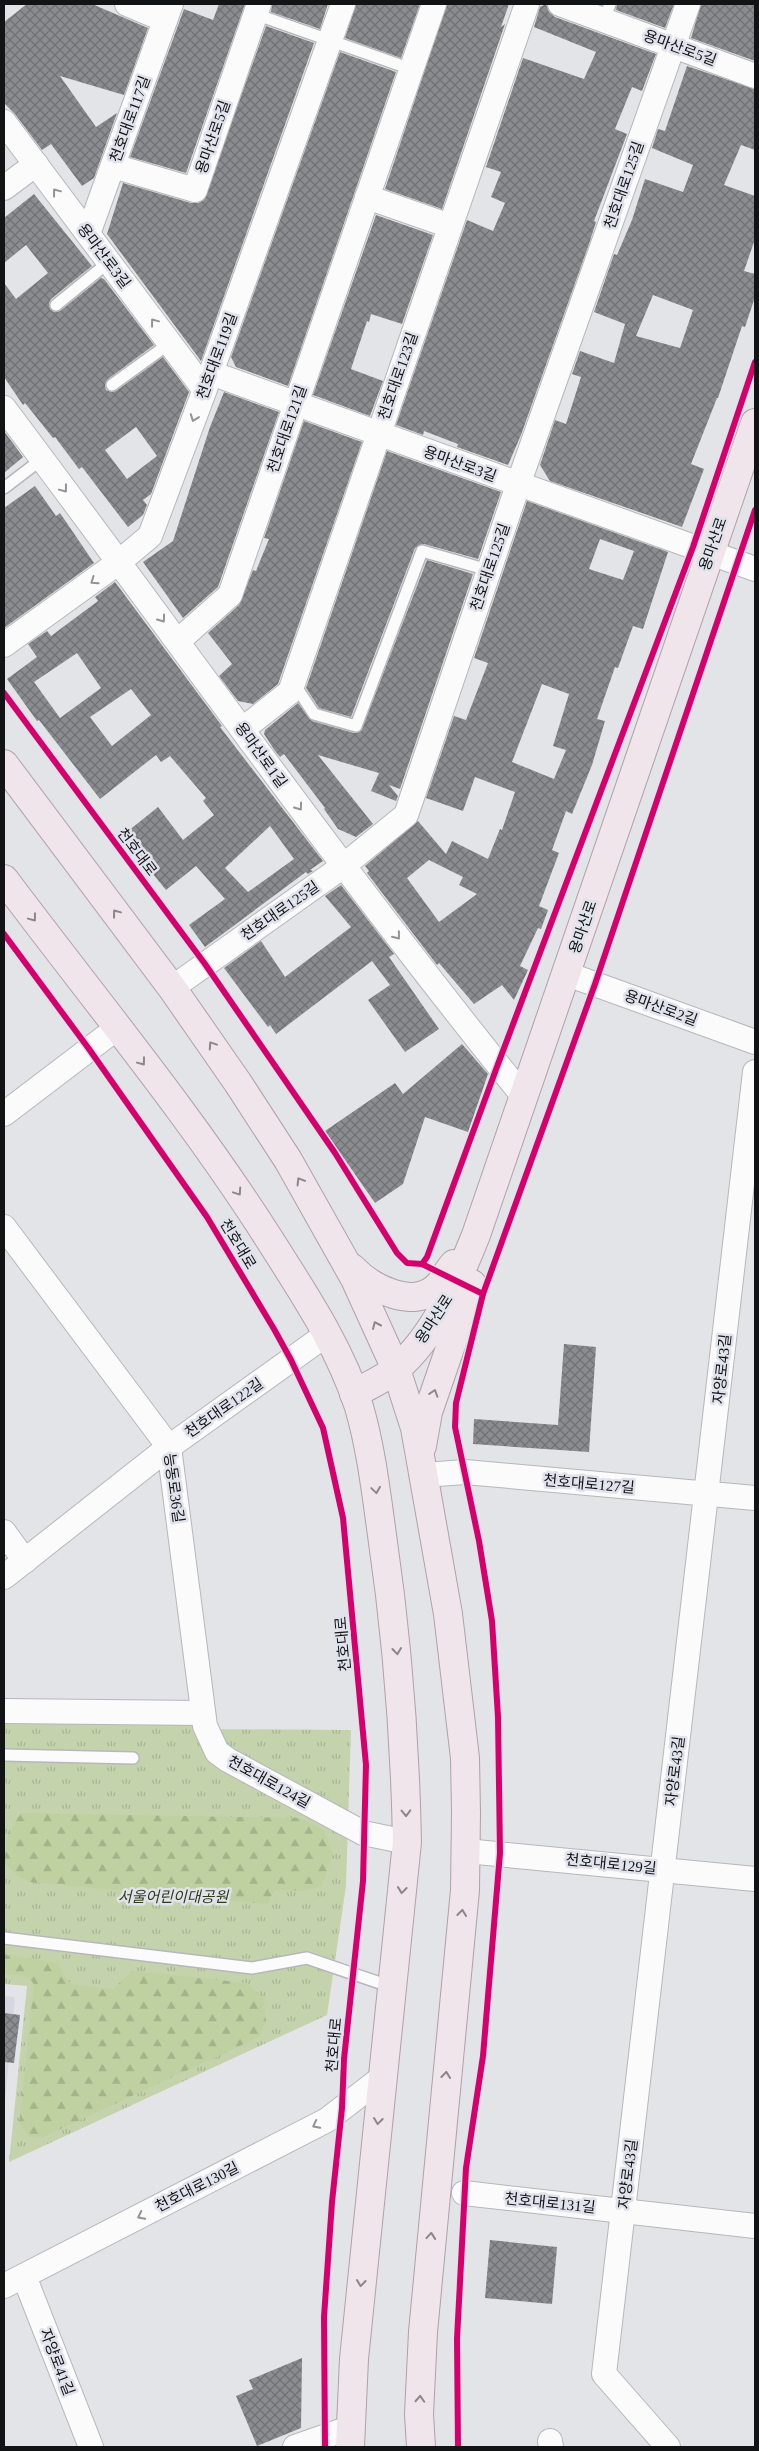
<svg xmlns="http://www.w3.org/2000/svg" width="759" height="2451" viewBox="0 0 759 2451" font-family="'Times New Roman','Noto Sans KR',serif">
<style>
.built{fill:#d4d7e1}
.grass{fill:url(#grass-tufts)}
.forest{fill:url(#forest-firs)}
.building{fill:url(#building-cross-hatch);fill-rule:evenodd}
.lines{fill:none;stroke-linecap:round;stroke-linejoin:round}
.service-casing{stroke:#b6b7ba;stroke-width:14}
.minor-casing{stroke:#b6b7ba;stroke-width:26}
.primary-casing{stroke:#b0a0a8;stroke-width:30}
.service{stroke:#fbfbfc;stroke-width:11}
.minor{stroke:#fbfbfc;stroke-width:24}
.primary{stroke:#efe5ea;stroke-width:28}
.cycleway-casing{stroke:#e0e3eb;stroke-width:9}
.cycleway{stroke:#d6006c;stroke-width:6}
.oneway{stroke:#929394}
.oneway2{stroke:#8c868a}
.labels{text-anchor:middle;stroke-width:5;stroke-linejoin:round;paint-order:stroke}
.street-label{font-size:15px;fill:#121315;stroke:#e0e3eb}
.park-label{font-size:15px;font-style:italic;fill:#303c16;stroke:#e0e3eb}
</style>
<defs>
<pattern id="grass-tufts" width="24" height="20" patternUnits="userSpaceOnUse" patternTransform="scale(1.25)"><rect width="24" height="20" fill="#c5d3ad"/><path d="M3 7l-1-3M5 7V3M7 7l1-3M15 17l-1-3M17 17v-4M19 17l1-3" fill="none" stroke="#a8b494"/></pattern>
<pattern id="forest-firs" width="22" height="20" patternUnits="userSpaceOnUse" patternTransform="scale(1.25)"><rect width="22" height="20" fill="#bfd1a1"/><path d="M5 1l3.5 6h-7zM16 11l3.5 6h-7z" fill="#a3b38a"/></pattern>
<pattern id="building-cross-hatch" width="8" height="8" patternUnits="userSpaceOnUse" patternTransform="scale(1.25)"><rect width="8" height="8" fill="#8b8c8f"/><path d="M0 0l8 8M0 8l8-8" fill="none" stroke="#707174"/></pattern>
</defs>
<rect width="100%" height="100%" fill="#e3e4e8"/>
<path class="built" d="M4,1996L15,1997L4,2112Z"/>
<path class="grass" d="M4,1716L198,1719L199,1729L351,1730L346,1886L327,2015L9,2162L27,1986L4,1984Z"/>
<g class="forest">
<path d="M21,1813L299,1818L323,1829L333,1853L322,1886L304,1891L275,1890L267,1904L29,1882L18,1876L4,1863L8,1834Z"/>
<path d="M4,1955L56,1962L71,1984L113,1989L132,1971L247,1983L264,1999L266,2022L259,2037L41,2138L29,2137L19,2124L34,1983L25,1976L4,1974Z"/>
</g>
<g class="building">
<path d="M27,4H92L148,28L124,95L60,76L96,127L117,113L94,178L82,186L51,144L42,150L15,114L4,103V22Z"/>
<path d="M219,4H245L186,173L130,157L184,9L213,20Z"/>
<path d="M272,4H328L320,29L271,12Z"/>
<path d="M356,4H420L401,58L345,38Z"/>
<path d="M447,4H509L501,27L505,24L442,209L385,189Z"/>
<path d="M546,4L549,12L555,17L656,54L642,91L632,87L615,129L627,134L594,221L596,222L589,244L521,435L508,465L457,447L458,444L424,431L423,435L396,425L467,220L493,231L505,203L491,197L501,172L486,167L523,58L584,79L596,52L534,27L540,7Z"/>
<path d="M617,4H674L665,28L616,10Z"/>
<path d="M701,4H755V61L691,38Z"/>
<path d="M266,26L314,43L201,361L107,234L123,183L191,203H198L204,200Z"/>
<path d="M340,52L396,72L288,386L236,367L231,357Z"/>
<path d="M687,66L755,89V150L741,145L724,185L755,196V239L744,271L755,274V297L745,327L742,326L718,398H717L691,464L704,469L682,527L550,481L540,465L555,420L566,424L581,377L572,374L580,351L614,363L625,324L594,312L614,254L617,255L632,220L645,179L683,192L693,165L652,148L658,129L665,131ZM653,295L693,310L680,348L636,336Z"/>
<path d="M34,194L92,266L51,299L49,303L50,309L54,312L60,311L101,278L104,279L154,345L108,379L105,385L106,390L112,392L116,391L163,357L189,392L151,494L143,500L147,505L143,515L128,527L82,467L79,469L55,437L53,438L25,403L23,405L4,377V283L16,299L48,273L26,245L4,263V218ZM136,427L157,456L127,479L105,450Z"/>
<path d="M376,215L433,235L402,324L371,314L369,322L367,321L351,369L383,381L370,416L313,395Z"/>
<path d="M224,392L279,412L218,587L183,618L143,562L173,541L210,427Z"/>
<path d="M304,421L362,442L278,684L253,704L238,701L219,676L232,664L208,633L239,605L253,570L256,571L269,539L264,538Z"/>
<path d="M4,431L23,457L4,473Z"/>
<path d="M387,451L501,492L478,559L424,544L415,548L351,717L319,708L306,688Z"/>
<path d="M35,486L56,516L60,513L94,563L4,628V508Z"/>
<path d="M527,501L668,552L643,629L633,626L618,668L615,667L597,719L605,721L592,765L572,814L566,811L552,850L559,853L539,906L548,910L541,929L538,928L520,966L528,970L514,1000L502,985L474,1004L439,963L437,965L367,873L369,871L365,866L418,821L446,854L452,841L488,859L500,829L502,830L515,792L475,777L463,811L426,798L454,716L466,720L488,663L474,658ZM600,539L634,551L623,580L589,569ZM542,684L569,694L553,746L566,750L554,779L512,762ZM429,860L463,877L459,885L477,894L439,922L407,878Z"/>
<path d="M427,560L473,574L400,789L389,785L398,796L396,801L371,791L379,773L318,755L373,824L356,837L338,829L324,809L325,808L284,754L280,757L275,751L264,734L265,730L298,703L312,721L354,733L361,731Z"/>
<path d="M115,582L222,726L220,727L323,861L310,870L313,871L308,874L306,872L205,947L189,925L225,899L196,866L166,890L122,836L158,807L183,840L214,815L203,801L206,798L170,756L161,762L156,755L100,799L39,720L37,721L7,679L37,657L28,644L47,631L51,636L98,601L95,597ZM77,653L101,688L60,718L34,682ZM131,689L151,715L112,746L90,717ZM270,826L294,859L248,892L225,868Z"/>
<path d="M341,885L394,954L389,957L439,1029L405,1052L368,1000L390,985L372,961L276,1034L270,1025L268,1027L224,968L261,941L285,977L351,927L325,896Z"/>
<path d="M462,1044L488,1074L468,1132L425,1117L403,1184L375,1203L325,1131L395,1083L403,1094Z"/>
<path d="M564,1344L596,1347L589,1452L473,1444L474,1419L558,1425Z"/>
<path d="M4,2013L20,2015L14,2063L4,2062Z"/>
<path d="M490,2240L557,2247L552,2304L485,2298Z"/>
<path d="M302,2358L301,2428L257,2446L236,2396L253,2389L249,2380Z"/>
</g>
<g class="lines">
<defs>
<g id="service">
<path d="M255,14L411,69"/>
<path d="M604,20L610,4"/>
<path d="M56,305L109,262"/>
<path d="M112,385L170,343"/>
<path d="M4,488L42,459"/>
<path d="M293,682L314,714L356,726L422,551L488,570"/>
<path d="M4,1755L133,1758"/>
<path d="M4,1938L252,1968L307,1958L392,1987"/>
</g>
<g id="minor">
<path d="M127,4L165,20"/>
<path d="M560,4L755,76"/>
<path d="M4,122L204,389"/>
<path d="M113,166L195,190L259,4"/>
<path d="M4,188L36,164"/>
<path d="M367,197L450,226"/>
<path d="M88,234L171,4"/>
<path d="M211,373L755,569"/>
<path d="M4,408C177,638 343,874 524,1097"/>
<path d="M178,641L230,595L434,4"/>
<path d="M4,645L119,562L150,536L211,373L343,4"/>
<path d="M243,729L290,692L527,4"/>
<path d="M567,974L755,1042"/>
<path d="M172,988L342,867L406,815L518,485L688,4"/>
<path d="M4,1114L117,1028"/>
<path d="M4,1227L169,1447L205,1726L217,1752L228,1760L363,1833L407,1842"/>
<path d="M424,1475L465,1472L755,1498"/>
<path d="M4,1532L25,1561"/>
<path d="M4,1577L169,1447L327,1334"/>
<path d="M4,1711L203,1713"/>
<path d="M466,1851L755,1879"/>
<path d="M464,2193L755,2226"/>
<path d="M24,2276L91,2447"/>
<path d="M4,2286L327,2120L384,2076"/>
<path d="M550,2441L551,2447"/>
<path d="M295,2447L349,2428"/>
<path d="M668,2447L604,2374L755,1072"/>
</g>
<g id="primary">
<path d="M4,764L172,988L238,1083L288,1160L355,1279L396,1369L415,1428L448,1614L465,1758L466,1813L465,1890L423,2332L419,2414L421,2447"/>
<path d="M4,879C94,999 193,1118 273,1245C306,1297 340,1348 359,1407C371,1448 376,1492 382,1535C397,1637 405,1738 407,1842L354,2359L350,2447"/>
<path d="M352,1268C371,1288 414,1311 438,1286C444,1280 448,1270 454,1264"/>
<path d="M354,1394C367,1386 384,1379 396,1369C436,1335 457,1282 476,1235L755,423"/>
<path d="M422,1446L428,1412L472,1284"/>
</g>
</defs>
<use href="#service" class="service-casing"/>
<use href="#minor" class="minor-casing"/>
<use href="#primary" class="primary-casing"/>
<use href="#service" class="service"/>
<use href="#minor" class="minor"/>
<use href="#primary" class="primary"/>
<defs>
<g id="cycleway">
<path d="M4,693L205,964L335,1153L397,1253L407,1263L422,1264L483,1294"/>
<path d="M4,934L89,1049L207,1217L274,1329L291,1360L323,1428L343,1518L366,1765L363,1881L344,2059L342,2108L332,2202L324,2317L325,2447"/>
<path d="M422,1264L427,1257L498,1064L693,547L755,362"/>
<path d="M458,2447L457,2339L466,2168L483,2056L500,1853L498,1717L492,1621L479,1541L455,1427L456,1403L483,1294L595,984L755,510"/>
</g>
</defs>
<use href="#cycleway" class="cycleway-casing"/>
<use href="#cycleway" class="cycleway"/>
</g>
<defs><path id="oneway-chevron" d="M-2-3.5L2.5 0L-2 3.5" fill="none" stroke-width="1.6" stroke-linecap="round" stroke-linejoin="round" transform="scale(1.25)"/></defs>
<g class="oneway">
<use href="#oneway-chevron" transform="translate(56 192) rotate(-127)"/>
<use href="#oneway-chevron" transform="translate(154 322) rotate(-127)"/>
<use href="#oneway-chevron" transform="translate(194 418) rotate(110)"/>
<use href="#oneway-chevron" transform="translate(64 489) rotate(53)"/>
<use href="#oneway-chevron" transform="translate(94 581) rotate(145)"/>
<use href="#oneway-chevron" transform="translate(162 619) rotate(54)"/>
<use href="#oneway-chevron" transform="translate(299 807) rotate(54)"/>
<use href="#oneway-chevron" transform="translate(397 936) rotate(52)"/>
<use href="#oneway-chevron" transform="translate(316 2125) rotate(153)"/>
<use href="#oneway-chevron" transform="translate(141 2216) rotate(153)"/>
</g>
<g class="oneway2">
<use href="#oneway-chevron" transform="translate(116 913) rotate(-127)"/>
<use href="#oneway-chevron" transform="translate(33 918) rotate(53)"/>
<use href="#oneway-chevron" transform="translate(212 1045) rotate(-124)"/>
<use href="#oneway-chevron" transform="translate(142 1062) rotate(53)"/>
<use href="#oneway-chevron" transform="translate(300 1181) rotate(-121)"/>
<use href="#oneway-chevron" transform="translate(238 1192) rotate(56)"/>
<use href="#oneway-chevron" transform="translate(376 1325) rotate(-114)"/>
<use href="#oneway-chevron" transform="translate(434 1393) rotate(-72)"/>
<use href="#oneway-chevron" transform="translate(376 1490) rotate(82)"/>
<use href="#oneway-chevron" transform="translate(397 1651) rotate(84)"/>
<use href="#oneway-chevron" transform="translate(406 1813) rotate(89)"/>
<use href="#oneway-chevron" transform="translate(402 1890) rotate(96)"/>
<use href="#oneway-chevron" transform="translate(462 1913) rotate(-84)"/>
<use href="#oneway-chevron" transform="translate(446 2075) rotate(-84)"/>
<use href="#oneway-chevron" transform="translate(378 2121) rotate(97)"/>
<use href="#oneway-chevron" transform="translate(431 2236) rotate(-85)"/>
<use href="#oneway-chevron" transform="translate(361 2283) rotate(96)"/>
<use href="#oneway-chevron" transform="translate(420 2399) rotate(-87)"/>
</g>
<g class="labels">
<g class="street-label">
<text transform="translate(680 48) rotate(20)" y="5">용마산로5길</text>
<text transform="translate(130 119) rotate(-70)" y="5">천호대로117길</text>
<text transform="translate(213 137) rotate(-71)" y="5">용마산로5길</text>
<text transform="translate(624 185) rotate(-71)" y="5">천호대로125길</text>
<text transform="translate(104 256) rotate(53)" y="5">용마산로3길</text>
<text transform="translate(217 356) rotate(-70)" y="5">천호대로119길</text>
<text transform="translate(398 376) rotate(-71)" y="5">천호대로123길</text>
<text transform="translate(287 429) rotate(-71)" y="5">천호대로121길</text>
<text transform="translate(460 464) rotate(20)" y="5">용마산로3길</text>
<text transform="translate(713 544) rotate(-71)" y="5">용마산로</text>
<text transform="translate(490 567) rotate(-71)" y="5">천호대로125길</text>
<text transform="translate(261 755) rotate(54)" y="5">용마산로1길</text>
<text transform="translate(137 852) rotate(53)" y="5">천호대로</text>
<text transform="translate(280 911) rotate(-35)" y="5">천호대로125길</text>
<text transform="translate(583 927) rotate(-71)" y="5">용마산로</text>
<text transform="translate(661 1008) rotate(20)" y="5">용마산로2길</text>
<text transform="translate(238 1244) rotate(59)" y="5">천호대로</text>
<text transform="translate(434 1319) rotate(-57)" y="5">용마산로</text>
<text transform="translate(722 1369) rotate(-84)" y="5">자양로43길</text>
<text transform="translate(224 1408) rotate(-35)" y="5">천호대로122길</text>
<text transform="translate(589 1484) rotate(5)" y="5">천호대로127길</text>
<text transform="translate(174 1488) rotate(82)" y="5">능동로36길</text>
<text transform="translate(343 1644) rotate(-95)" y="5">천호대로</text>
<text transform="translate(675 1771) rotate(-83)" y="5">자양로43길</text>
<text transform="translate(269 1782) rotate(29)" y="5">천호대로124길</text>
<text transform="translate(611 1864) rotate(6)" y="5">천호대로129길</text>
<text transform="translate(334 2045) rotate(-85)" y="5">천호대로</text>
<text transform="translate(628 2174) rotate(-83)" y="5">자양로43길</text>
<text transform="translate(197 2187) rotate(-27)" y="5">천호대로130길</text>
<text transform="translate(550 2203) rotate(6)" y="5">천호대로131길</text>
<text transform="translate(57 2362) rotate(69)" y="5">자양로41길</text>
</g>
<g class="park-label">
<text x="173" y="1902">서울어린이대공원</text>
</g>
</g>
<rect width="759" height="2451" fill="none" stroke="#121315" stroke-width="10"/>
</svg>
